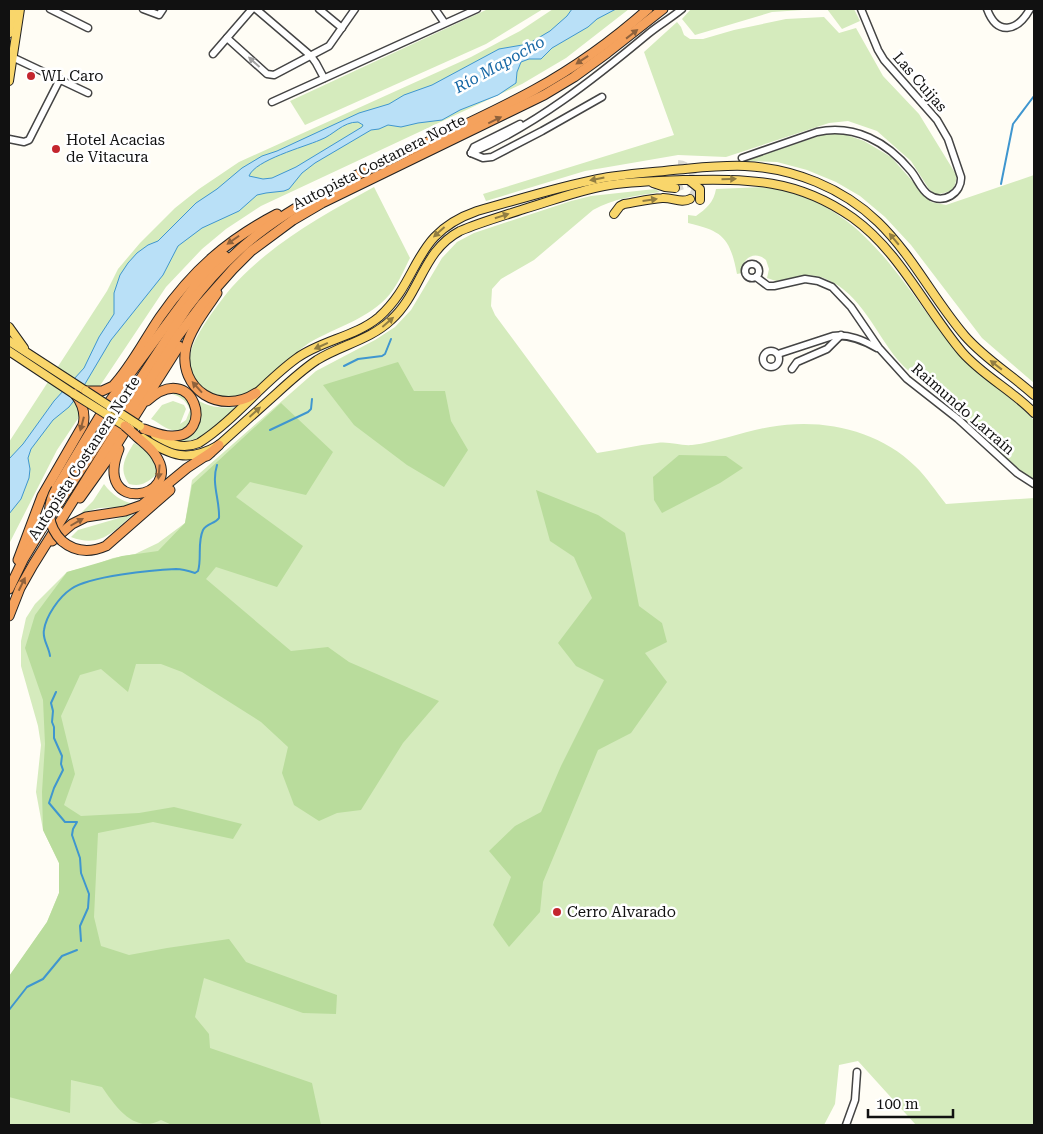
<svg xmlns="http://www.w3.org/2000/svg" width="1043" height="1134" viewBox="0 0 1043 1134" font-family="'Roboto Serif',serif">
<style>
.green{fill:#d5ebbd}
.forest{fill:#b9dc9c}
.water{fill:#b9e0f7;stroke:#3f96cf;fill-rule:evenodd}
.lines{fill:none;stroke-linecap:round;stroke-linejoin:round}
.stream{stroke:#3f96cf;stroke-width:2}
.major-tunnel{stroke:#dbdad3;stroke-width:8;stroke-dasharray:8 4;stroke-linecap:butt}
.minor-casing{stroke:#444;stroke-width:9}
.major-casing{stroke:#222;stroke-width:10}
.highway-casing{stroke:#222;stroke-width:11}
.minor{stroke:#fff;stroke-width:6}
.major{stroke:#f9d66b;stroke-width:8}
.highway{stroke:#f5a25d;stroke-width:9}
.major-bridge-casing{stroke:#222;stroke-width:10;stroke-linecap:butt}
.highway-bridge-casing{stroke:#222;stroke-width:11;stroke-linecap:butt}
.major-bridge{stroke:#f9d66b;stroke-width:8}
.highway-bridge{stroke:#f5a25d;stroke-width:9}
.oneway{fill:#8e613b}
.oneway2{fill:#a0a0a0}
.oneway3{fill:#917d42}
.poi-dot{fill:#c4262e;stroke:#fff;stroke-width:2}
.labels{text-anchor:middle;stroke-width:5;stroke-linejoin:round;paint-order:stroke}
.poi-label{font-size:15px;fill:#111;stroke:#fff;text-anchor:start}
.street-label{font-size:15px;fill:#111;stroke:#fff}
.water-label{font-size:16px;font-style:italic;fill:#1768a6;stroke:#fff}
</style>
<rect width="100%" height="100%" fill="#fffdf5"/>
<g class="green">
<path d="M488,9H543L486,44L305,125L290,101Z"/>
<path d="M553,9H629L566,58L522,84L261,206L226,229L202,249L166,287L57,450L9,544V442L107,291L118,269L140,243L175,208L199,189L239,162L471,57L520,31Z"/>
<path d="M691,9H818L772,12L695,35L682,19Z"/>
<path d="M827,9H854L860,21L842,29Z"/>
<path d="M824,17L839,33L856,28L883,76L919,114L957,176L955,185L951,191L936,195L929,189L911,161L877,131L848,121L829,123L726,157L678,155L585,171L486,201L483,194L674,135L644,52L677,22L681,27L684,35L690,39H703L734,30L786,19Z"/>
<path d="M838,132L864,141L891,157L931,202L946,205L1034,175V383L982,338L911,245L885,217L860,196L836,182L807,170L777,162L745,161L825,134Z"/>
<path d="M374,187L410,258C404,270 398,284 390,294C369,319 336,327 309,343C285,359 268,386 241,397C230,401 218,398 208,393C203,391 201,388 198,383C191,374 188,362 191,351C196,333 220,301 232,287C273,242 322,216 374,187Z"/>
<path d="M763,187C846,198 883,253 929,316C940,330 950,345 962,357C984,380 1012,397 1034,420V479C1004,464 980,431 955,408C937,391 914,379 897,359C876,333 860,294 828,280C810,271 795,278 776,281L767,278L769,269L766,260C755,250 741,258 742,273L737,274C730,238 723,231 688,223V215L696,216C706,209 714,202 716,189Z"/>
<path d="M655,189L660,192C637,196 614,198 593,210L534,260L501,279L492,289L491,306L495,315L597,453C617,450 637,445 657,443C669,441 680,446 692,445C718,442 744,431 770,427C821,418 877,429 915,466C927,477 936,492 946,504L1034,498V1125H916L858,1061L839,1065L835,1104L824,1125H9V977L47,922L59,893V863L43,830L36,792L41,745L38,726L21,666V641L26,618L35,604L67,572L94,565L113,558L135,554L158,543L185,523L192,480L316,371L375,340L395,327L411,310L442,258L457,242L474,233L571,201L591,196Z"/>
<path d="M167,393C203,392 196,435 172,430C165,429 158,422 151,419L162,405L173,401L184,405L186,409L180,424L186,420L190,410C186,399 178,395 167,393Z"/>
<path d="M197,400C212,408 220,408 237,407C219,423 198,449 171,439L199,416L200,406Z"/>
<path d="M134,443C146,450 159,459 156,475C146,483 141,487 129,484C118,469 125,457 134,443Z"/>
<path d="M104,484C112,495 121,501 134,504L122,507L99,508L81,513L93,501Z"/>
<path d="M133,514C113,533 99,548 71,537L78,530Z"/>
</g>
<g class="forest">
<path d="M398,362L414,391H445L451,421L468,450L444,487L407,465L354,425L323,385Z"/>
<path d="M281,403L333,452L306,495L250,482L236,497L303,546L277,587L216,567L206,579L291,651L328,647L349,662L439,701L403,743L361,810L337,813L319,821L294,805L282,773L288,747L261,722L182,672L161,664H136L128,692L101,669L80,675L61,716L75,774L64,805L81,816L139,813L174,807L242,824L233,839L153,822L98,833L94,917L101,946L129,955L167,948L229,939L246,962L337,995L336,1014L303,1013L204,978L195,1017L209,1034L210,1048L312,1083L321,1125H172L161,1120C134,1134 116,1107 102,1087L71,1080L70,1113L9,1097V976L47,922L59,893V863L43,830L42,792L45,744L43,700L25,648L35,615L67,572L122,556L158,551L185,523L192,485Z"/>
<path d="M679,455L726,456L743,468L720,483L662,513L654,500L653,477Z"/>
<path d="M536,490L598,515L625,533L639,606L662,623L667,642L645,653L667,682L631,733L598,750L543,882L540,912L509,947L493,925L511,877L489,851L515,826L541,812L561,766L604,680L576,666L558,643L592,598L574,557L550,541Z"/>
</g>
<path class="water" d="M572,9H616L597,19L588,27L552,48L541,59H529L521,62L517,72L516,83L498,95L460,110L442,120L418,123L401,127L388,125L379,129L371,130L315,163L302,173L289,189L284,191L266,193L257,195L239,211L202,228L178,246L163,275L111,340L79,394L69,407L53,420L31,449L28,458L30,469L29,478L21,499L9,514V459L23,444L54,401L84,368L99,337L114,314V293L120,275L128,263L137,253L148,245L158,241L196,203L217,189L242,168L262,156L277,151L359,113L389,104L404,95L432,85L499,49L528,44L550,31L567,16ZM358,122L363,125L362,127L296,167L272,178L263,179L249,176C255,160 304,147 320,140C334,135 342,122 358,122Z"/>
<g class="lines">
<g class="stream">
<path d="M1001,184L1013,124L1034,96"/>
<path d="M344,366L358,359L382,356L385,354L391,339"/>
<path d="M270,430L308,412L311,409L312,399"/>
<path d="M50,656C49,647 42,639 44,630C46,616 59,597 71,589C89,576 153,570 176,569C183,569 189,571 195,573L198,571C202,559 197,543 203,530C207,523 215,524 219,518C220,500 211,484 217,465"/>
<path d="M56,692L51,703L53,711L52,722L54,727V738L62,756L61,764L63,770L54,788L49,803L65,822H77L73,829L72,835L80,858L81,873L89,894L88,908L80,926L81,941"/>
<path d="M9,1010L27,987L43,979L62,956L77,950"/>
</g>
<g class="major-tunnel">
<path d="M678,164C695,165 702,187 690,199"/>
<path d="M675,188L687,184L693,176"/>
</g>
<defs>
<g id="minor">
<path d="M50,9L88,28"/>
<path d="M143,9L159,15L163,9"/>
<path d="M256,9L311,56L316,63L324,78"/>
<path d="M319,9L342,28"/>
<path d="M435,9L444,22"/>
<path d="M987,9C997,36 1017,32 1030,9"/>
<path d="M227,38L267,74L274,75L329,46L355,9"/>
<path d="M213,54L252,9"/>
<path d="M12,57L88,93"/>
<path d="M272,102L477,9"/>
<path d="M9,139L24,142L29,140L60,79"/>
<path d="M471,153C536,125 594,79 648,34C659,25 671,18 682,9"/>
<path d="M471,153L483,158L492,157L542,131L602,97"/>
<path d="M471,153L474,147L520,124"/>
<path d="M742,158L817,132C855,124 887,142 911,171C917,178 921,190 929,195C943,205 962,193 961,177L948,139L937,120L884,60L878,50L861,9"/>
<circle cx="752" cy="271" r="7"/>
<path d="M756,277L768,286H774L805,279L818,281L832,287L851,307L879,348L907,379L958,419L1017,473L1034,484"/>
<circle cx="771" cy="359" r="8"/>
<path d="M778,354L833,336C849,334 863,340 877,348"/>
<path d="M792,369L797,362L827,349L841,335"/>
<path d="M846,1125L855,1100L857,1072"/>
</g>
<g id="major">
<path d="M9,33L13,9"/>
<path d="M9,81L20,9"/>
<path d="M690,181L700,189V200"/>
<path d="M653,183L665,187L675,188"/>
<path d="M614,214L620,206L624,204C637,202 649,199 662,198C672,197 681,204 690,199"/>
<path d="M9,327L24,348"/>
<path d="M9,341L86,391"/>
<path d="M9,351L74,394"/>
<path d="M155,435C170,444 182,450 199,443C235,420 262,383 297,358C322,340 355,337 379,317C422,278 411,234 477,211C517,200 558,187 598,179C623,174 648,173 673,170C697,168 721,165 745,166C793,168 843,188 878,222C913,256 934,300 965,336C985,359 1012,375 1034,395"/>
<path d="M143,438C171,456 188,463 219,445C238,428 257,411 276,394C289,382 302,370 317,360C341,345 370,340 391,320C421,293 422,251 460,231C481,222 503,216 524,209C551,201 577,191 604,186C630,181 657,181 683,180C748,179 797,178 853,218C900,252 925,308 962,352C983,376 1012,390 1034,413"/>
</g>
<g id="highway">
<path d="M217,293C206,310 191,328 186,347C177,390 221,416 256,393"/>
<path d="M86,391H102L113,386C131,367 145,339 160,317C192,271 227,240 277,214"/>
<path d="M144,429C153,432 162,436 171,436C217,438 194,358 147,401"/>
<path d="M119,449C92,516 184,499 156,456C151,447 141,441 134,434"/>
<path d="M207,456L219,445"/>
<path d="M56,489L104,409L195,286L209,270L225,256"/>
<path d="M80,498L105,463L179,346"/>
<path d="M52,541L72,524L86,517L125,511L142,505L187,468L210,453"/>
<path d="M62,541C75,552 90,553 106,546L170,490"/>
<path d="M18,560L42,496L83,425C86,413 82,403 75,394"/>
<path d="M9,589L23,560L41,530L187,308C208,280 231,255 258,234C286,212 317,195 349,179C410,149 474,123 534,90C574,68 613,40 648,9"/>
<path d="M9,616L20,588L33,565L116,432L178,336L202,304L233,269L251,251L293,220L322,203L544,95L574,77L607,53L663,9"/>
</g>
</defs>
<use href="#minor" class="minor-casing"/>
<use href="#major" class="major-casing"/>
<use href="#highway" class="highway-casing"/>
<use href="#minor" class="minor"/>
<use href="#major" class="major"/>
<use href="#highway" class="highway"/>
<defs>
<g id="major-bridge">
<path d="M86,391L140,426"/>
<path d="M74,394L130,429"/>
</g>
<g id="highway-bridge">
<path d="M125,426L134,434"/>
<path d="M56,489C46,507 47,526 62,541"/>
</g>
</defs>
<use href="#major-bridge" class="major-bridge-casing"/>
<use href="#highway-bridge" class="highway-bridge-casing"/>
<use href="#major-bridge" class="major-bridge"/>
<use href="#highway-bridge" class="highway-bridge"/>
</g>
<defs><path id="oneway-solid" d="M-6-.8H1V-3.2L6.5 0L1 3.2V.8H-6Z" transform="scale(1.25)"/></defs>
<g class="oneway">
<use href="#oneway-solid" transform="translate(632 34) rotate(-38)"/>
<use href="#oneway-solid" transform="translate(582 60) rotate(146)"/>
<use href="#oneway-solid" transform="translate(495 120) rotate(-26)"/>
<use href="#oneway-solid" transform="translate(233 240) rotate(145)"/>
<use href="#oneway-solid" transform="translate(197 387) rotate(-132)"/>
<use href="#oneway-solid" transform="translate(82 424) rotate(105)"/>
<use href="#oneway-solid" transform="translate(159 472) rotate(95)"/>
<use href="#oneway-solid" transform="translate(77 522) rotate(-30)"/>
<use href="#oneway-solid" transform="translate(22 584) rotate(-64)"/>
</g>
<use class="oneway2" href="#oneway-solid" transform="translate(254 62) rotate(-138)"/>
<g class="oneway3">
<use href="#oneway-solid" transform="translate(597 179) rotate(169)"/>
<use href="#oneway-solid" transform="translate(729 179) rotate(-1)"/>
<use href="#oneway-solid" transform="translate(650 200) rotate(-8)"/>
<use href="#oneway-solid" transform="translate(502 216) rotate(-17)"/>
<use href="#oneway-solid" transform="translate(439 232) rotate(138)"/>
<use href="#oneway-solid" transform="translate(894 239) rotate(-130)"/>
<use href="#oneway-solid" transform="translate(388 322) rotate(-41)"/>
<use href="#oneway-solid" transform="translate(321 346) rotate(156)"/>
<use href="#oneway-solid" transform="translate(996 365) rotate(-142)"/>
<use href="#oneway-solid" transform="translate(255 412) rotate(-42)"/>
</g>
<g class="poi-dot">
<circle cx="31" cy="76" r="5"/>
<circle cx="56" cy="149" r="5"/>
<circle cx="557" cy="912" r="5"/>
</g>
<g class="labels">
<g class="poi-label">
<text x="41" y="81">WL Caro</text>
<text x="66" y="145">Hotel Acacias<tspan x="66" dy="17">de Vitacura</tspan></text>
<text x="567" y="917">Cerro Alvarado</text>
</g>
<g class="street-label">
<text transform="translate(920 82) rotate(49)" y="5">Las Cuijas</text>
<text transform="translate(379 162) rotate(-27)" y="5">Autopista Costanera Norte</text>
<text transform="translate(963 409) rotate(41)" y="5">Raimundo Larraín</text>
<text transform="translate(84 458) rotate(-57)" y="5">Autopista Costanera Norte</text>
</g>
<g class="water-label">
<text transform="translate(499 64) rotate(-29)" y="6">Río Mapocho</text>
</g>
</g>
<rect width="1043" height="1134" fill="none" stroke="#111111" stroke-width="20"/>
<path d="M868 1109v8h85v-8" fill="none" stroke="#111111" stroke-width="2.5"/>
<text x="876" y="1109" font-size="15" fill="#111111" stroke="#ffffff" stroke-width="4" paint-order="stroke">100 m</text>
</svg>
